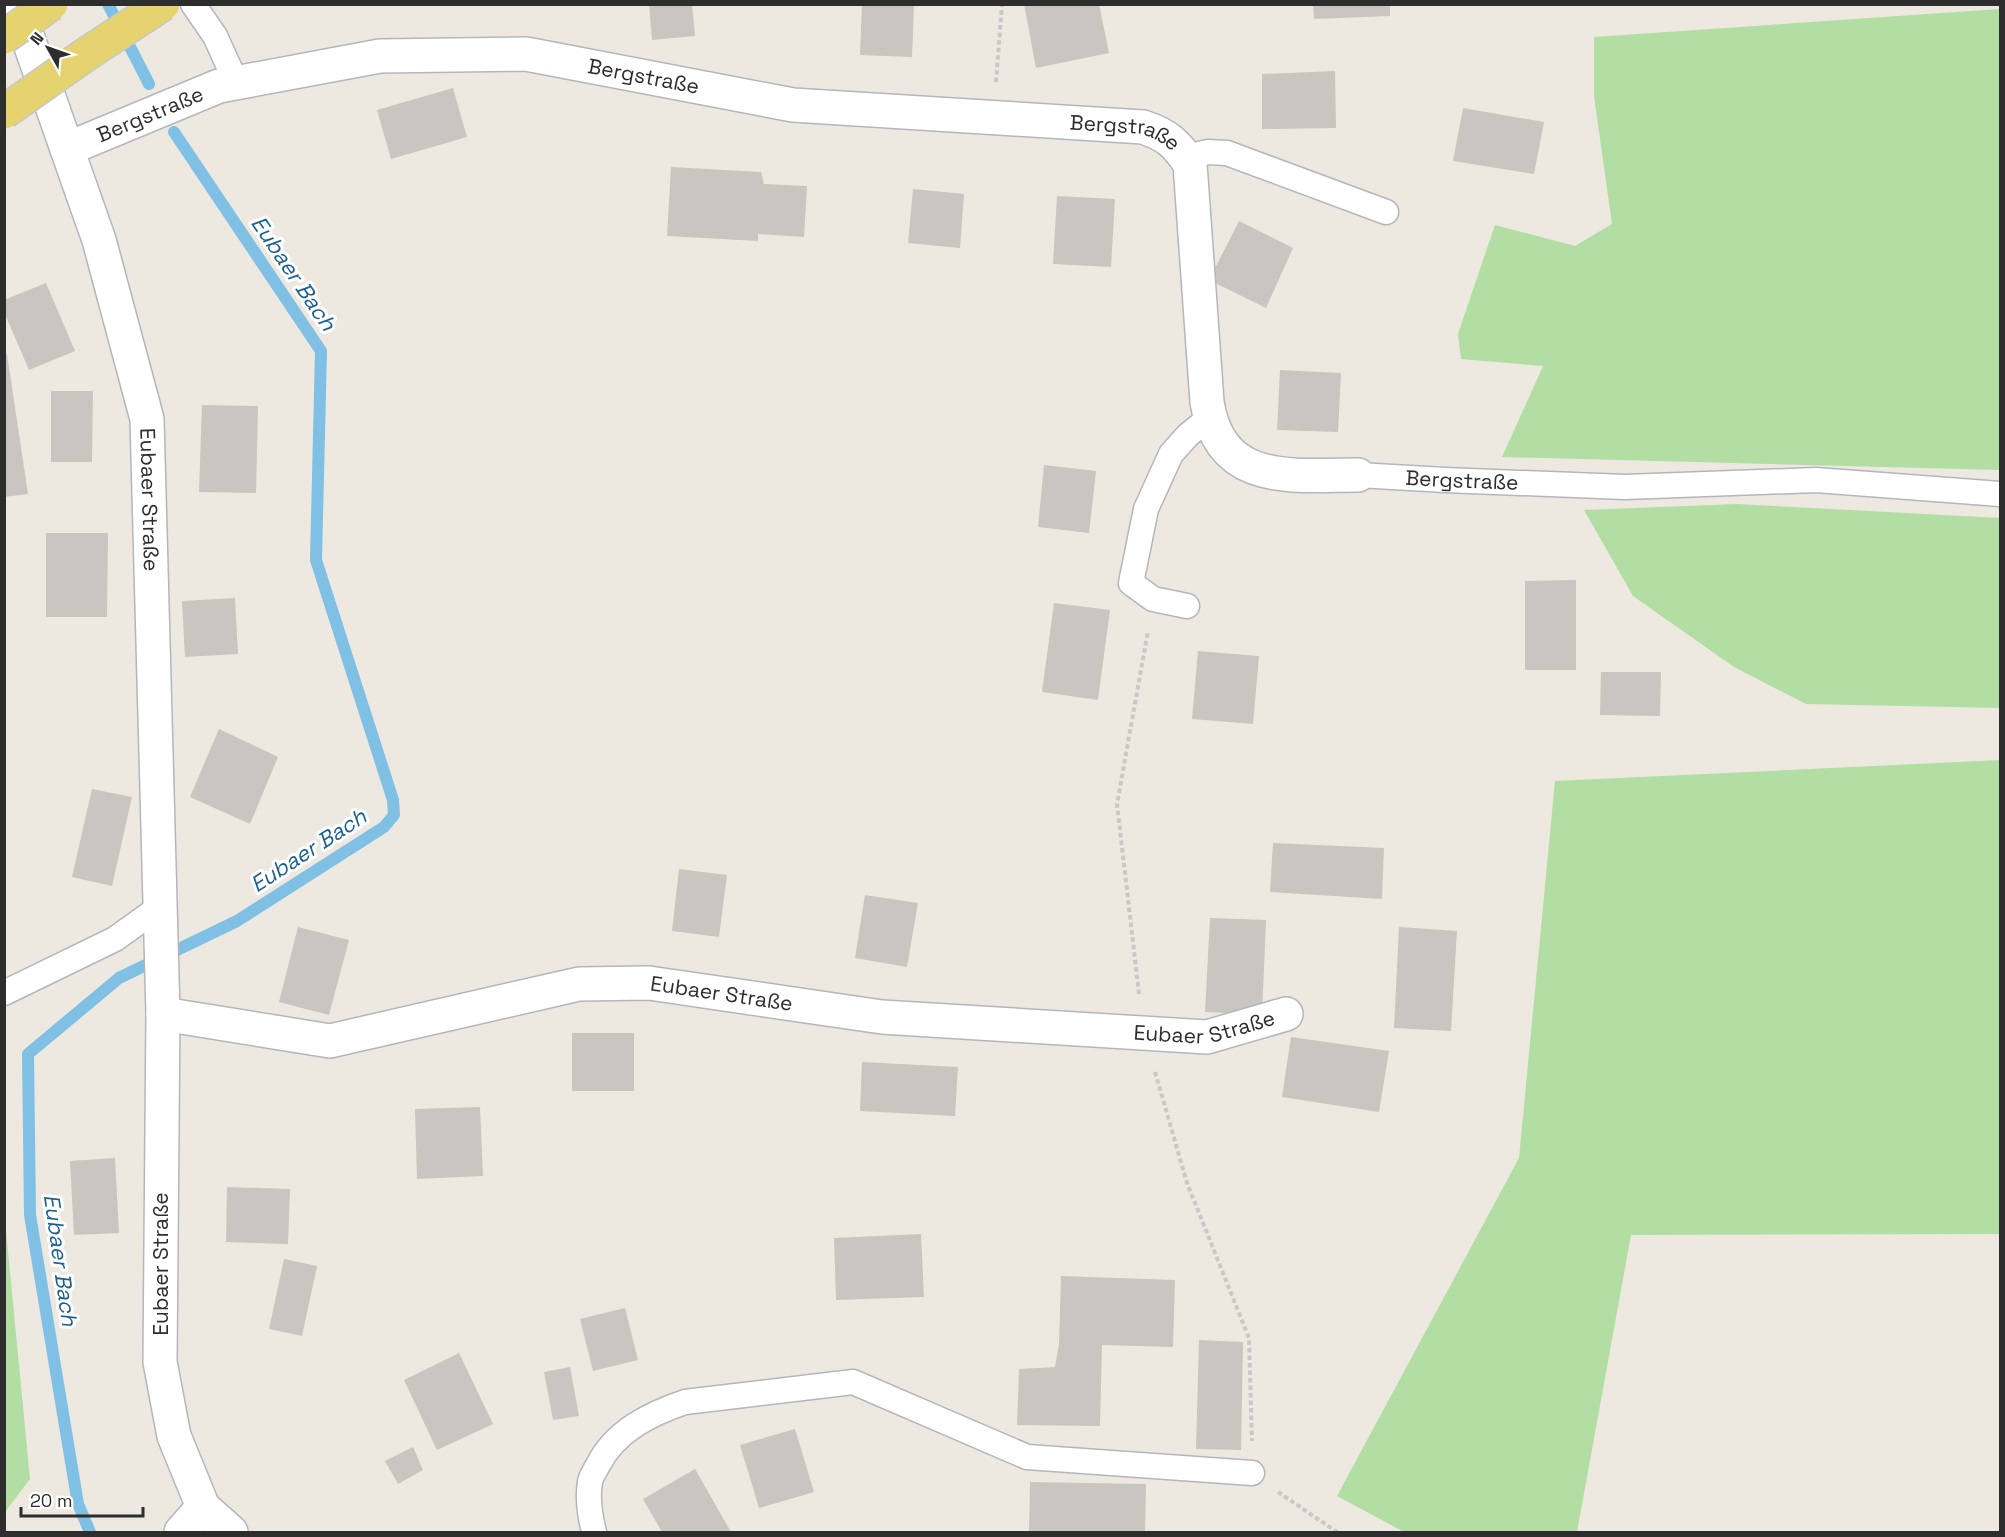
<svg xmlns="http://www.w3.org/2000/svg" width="2005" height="1537" viewBox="0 0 2005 1537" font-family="'Space Grotesk',sans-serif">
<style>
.green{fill:#b2dda3}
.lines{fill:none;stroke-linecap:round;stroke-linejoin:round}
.stream{stroke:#7fc0e4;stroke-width:12}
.building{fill:#c9c5c0}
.lane-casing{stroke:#b4b5bf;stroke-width:27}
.street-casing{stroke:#b4b5bf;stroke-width:36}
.secondary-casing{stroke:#b4b5bf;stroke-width:36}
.path{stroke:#c8c8c8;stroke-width:4;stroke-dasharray:4.5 3;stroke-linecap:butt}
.lane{stroke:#fff;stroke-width:24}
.street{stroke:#fff;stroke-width:33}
.secondary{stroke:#fff;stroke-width:33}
.primary-bridge-casing{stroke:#c8c8c8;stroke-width:36;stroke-linecap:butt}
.primary-bridge{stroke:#e4d36f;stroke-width:33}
.labels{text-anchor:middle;stroke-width:6;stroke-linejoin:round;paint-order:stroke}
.street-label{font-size:21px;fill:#2d2d2d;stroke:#fff}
.water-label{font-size:22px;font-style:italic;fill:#1b5f92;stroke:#fff}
</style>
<rect width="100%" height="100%" fill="#ede9e1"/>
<g class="green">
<path d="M2000,9V470L1502,457L1543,366L1461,359L1458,334L1495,225L1575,246L1612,224L1594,96V37Z"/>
<path d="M1737,504L2000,518V708L1806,704L1734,667L1633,596L1584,510Z"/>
<path d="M2000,760V1234L1631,1235L1577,1532H1404L1337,1496L1519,1158L1555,781Z"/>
<path d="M4,1210L30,1479L5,1512H4Z"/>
</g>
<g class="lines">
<g class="stream">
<path d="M108,4L149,84"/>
<path d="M90,1532L78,1504L30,1215L28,1054L119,978L237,921L384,827L394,815L393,800L316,560L321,351L174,132"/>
</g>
</g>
<g class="building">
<path d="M649,4H692L695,36L652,40Z"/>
<path d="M862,4H914L912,57L860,55Z"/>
<path d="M1024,4H1099L1109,53L1036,68Z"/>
<path d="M1313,4H1390V16L1314,19Z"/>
<path d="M1335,71L1336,128L1262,129V74Z"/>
<path d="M453,88L467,137L391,159L377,110Z"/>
<path d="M1463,108L1544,122L1534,174L1453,161Z"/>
<path d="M671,167L761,172L764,184L807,186L804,237L758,234V241L667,236Z"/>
<path d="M913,189L964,194L960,248L908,243Z"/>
<path d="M1057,196L1115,199L1111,267L1053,264Z"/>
<path d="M1239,221L1293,248L1266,308L1209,280Z"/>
<path d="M46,283L75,351L29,370L4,312V300Z"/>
<path d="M7,354L28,494L4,497V355Z"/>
<path d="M1280,370L1341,373L1338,432L1277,430Z"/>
<path d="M51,391H93L92,462H51Z"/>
<path d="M202,405L258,406L256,493L199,492Z"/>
<path d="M1044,465L1096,471L1089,533L1038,527Z"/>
<path d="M46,533H108L107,617H46Z"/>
<path d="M1576,580V670H1525V581Z"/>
<path d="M235,598L238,654L185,657L182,601Z"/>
<path d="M1054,603L1110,610L1098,700L1042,692Z"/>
<path d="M1198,651L1259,656L1253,724L1192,719Z"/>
<path d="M1601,672H1661L1660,716L1600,715Z"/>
<path d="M219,729L278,757L250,824L190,797Z"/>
<path d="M92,789L132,797L112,886L72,877Z"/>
<path d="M1273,843L1384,848L1382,899L1270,892Z"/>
<path d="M679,869L727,875L719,937L672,931Z"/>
<path d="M865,895L918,903L907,967L855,958Z"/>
<path d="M1210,918L1266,920L1262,1015L1205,1012Z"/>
<path d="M298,927L349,940L329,1015L279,1002Z"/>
<path d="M1399,927L1457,931L1451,1031L1394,1028Z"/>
<rect x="572" y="1033" width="62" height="58"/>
<path d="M1291,1037L1389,1051L1379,1112L1282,1097Z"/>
<path d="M862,1062L958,1067L955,1116L860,1111Z"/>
<path d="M480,1107L483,1176L417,1179L415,1109Z"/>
<path d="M115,1158L119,1233L74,1235L70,1161Z"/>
<path d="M227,1187L290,1189L288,1244L226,1242Z"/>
<path d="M921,1234L924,1297L836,1300L834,1238Z"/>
<path d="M284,1259L317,1266L302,1336L269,1329Z"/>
<path d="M1061,1276L1175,1280L1173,1347L1102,1345L1100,1426L1017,1425L1019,1369L1055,1367L1059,1344Z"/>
<path d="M625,1308L638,1360L593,1371L580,1319Z"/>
<path d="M1199,1340L1243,1342L1241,1450L1196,1449Z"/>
<path d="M459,1353L493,1424L437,1450L404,1380Z"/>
<path d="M570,1367L579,1416L553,1420L544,1372Z"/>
<path d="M795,1429L814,1492L759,1508L740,1445Z"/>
<path d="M413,1447L423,1470L398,1484L385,1461Z"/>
<path d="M695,1469L731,1532H662L643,1499Z"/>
<path d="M1030,1482L1146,1484L1145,1532H1029Z"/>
</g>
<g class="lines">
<defs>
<g id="lane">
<path d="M193,4L215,36L236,82"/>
<path d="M1185,157L1208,152L1227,153L1386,212"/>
<path id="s1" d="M1358,475L1445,480L1625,487L1816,480L2000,494"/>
<path d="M1187,606L1153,599L1131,583L1146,509L1171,454L1188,435L1209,418"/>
<path d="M4,993L115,939L161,906"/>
<path d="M594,1532C590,1516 587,1499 590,1482C591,1476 595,1471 598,1465C615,1431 650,1414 685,1402L853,1382L1027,1457L1252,1473"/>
</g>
<g id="street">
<path id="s2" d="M67,149L219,86L380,56L526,54L793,105L1143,127C1167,135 1176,143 1190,164L1207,402C1220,487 1293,475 1358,475"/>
<path id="s3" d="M163,1014L330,1041L579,984L649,983L882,1017L1207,1037L1286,1014"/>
<path d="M181,1532L203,1507"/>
</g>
<g id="secondary">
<path id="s4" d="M16,4L99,240L147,419L163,1014L160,1362L174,1436L203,1507L231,1532"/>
</g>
</defs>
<use href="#lane" class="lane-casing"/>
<use href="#street" class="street-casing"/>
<use href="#secondary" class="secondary-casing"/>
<g class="path">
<path d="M996,82L1002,4"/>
<path d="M1139,994L1117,804L1148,631"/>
<path d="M1155,1072L1187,1183L1249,1338L1252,1441"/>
<path d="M1278,1492L1337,1532"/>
</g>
<use href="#lane" class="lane"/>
<use href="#street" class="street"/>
<use href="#secondary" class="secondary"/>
<defs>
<g id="primary-bridge">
<path d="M4,37L51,4"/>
<path d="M4,112L85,55L163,4"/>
</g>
</defs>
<use href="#primary-bridge" class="primary-bridge-casing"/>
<use href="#primary-bridge" class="primary-bridge"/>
</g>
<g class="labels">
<g class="street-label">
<text dy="7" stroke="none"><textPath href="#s2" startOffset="594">Bergstraße</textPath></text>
<text dy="7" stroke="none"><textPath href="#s2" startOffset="90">Bergstraße</textPath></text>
<text dy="7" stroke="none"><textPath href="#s2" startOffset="1080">Bergstraße</textPath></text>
<text dy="7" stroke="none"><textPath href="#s1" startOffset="104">Bergstraße</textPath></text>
<text dy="7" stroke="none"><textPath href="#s4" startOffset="516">Eubaer Straße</textPath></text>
<text dy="7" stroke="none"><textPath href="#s3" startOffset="568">Eubaer Straße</textPath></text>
<text dy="7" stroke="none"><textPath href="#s3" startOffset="1054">Eubaer Straße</textPath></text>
<text transform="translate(161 1264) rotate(-90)" y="7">Eubaer Straße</text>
</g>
<g class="water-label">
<text transform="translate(294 273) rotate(56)" y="8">Eubaer Bach</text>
<text transform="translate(308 850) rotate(-33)" y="8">Eubaer Bach</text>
<text transform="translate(61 1260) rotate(82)" y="8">Eubaer Bach</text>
</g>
</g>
<rect width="2005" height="1537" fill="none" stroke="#2d2d2d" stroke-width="12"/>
<g transform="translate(48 48) rotate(310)" stroke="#ffffff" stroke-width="4.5" paint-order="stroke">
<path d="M0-4.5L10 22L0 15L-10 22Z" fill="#2d2d2d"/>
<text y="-9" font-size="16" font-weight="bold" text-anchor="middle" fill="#2d2d2d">N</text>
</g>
<path d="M21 1507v9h122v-9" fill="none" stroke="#2d2d2d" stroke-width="3"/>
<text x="30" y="1507" font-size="18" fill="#2d2d2d" stroke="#ffffff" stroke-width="4.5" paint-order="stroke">20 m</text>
</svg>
